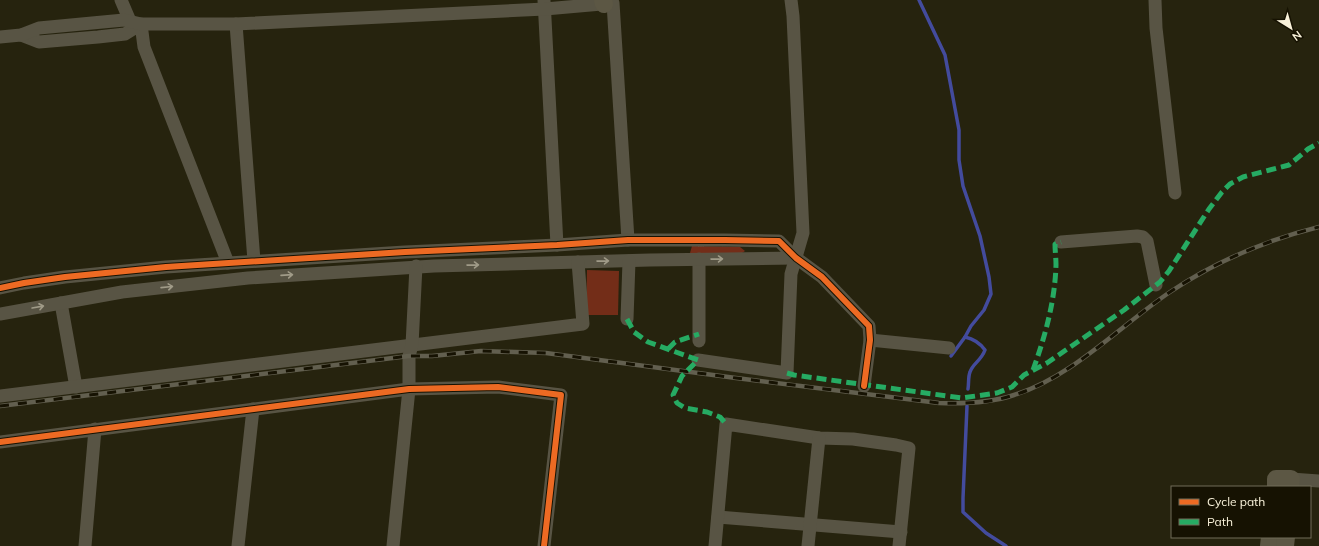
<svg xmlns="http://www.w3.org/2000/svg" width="1319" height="546" viewBox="0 0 1319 546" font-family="Mulish,sans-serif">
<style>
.grass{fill:url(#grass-tufts)}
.park{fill:#732d18}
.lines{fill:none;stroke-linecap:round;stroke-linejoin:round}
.stream{stroke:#434b9d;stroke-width:3.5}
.street{stroke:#585444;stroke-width:13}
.secondary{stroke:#5c5744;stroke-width:18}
.rail-casing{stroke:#625f4f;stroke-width:4.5}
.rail{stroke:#161202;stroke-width:3;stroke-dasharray:9;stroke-linecap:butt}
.quiet{stroke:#26ab63;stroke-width:5;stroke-dasharray:10 5;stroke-linecap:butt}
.cycleway-casing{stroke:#161202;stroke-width:8}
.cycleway{stroke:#ed6a23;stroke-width:6}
.oneway{stroke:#a09b88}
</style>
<defs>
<pattern id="grass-tufts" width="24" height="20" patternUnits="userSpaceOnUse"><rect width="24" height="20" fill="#732d18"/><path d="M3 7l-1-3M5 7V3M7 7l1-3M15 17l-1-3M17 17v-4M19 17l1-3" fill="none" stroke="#884c39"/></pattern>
</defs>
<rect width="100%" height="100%" fill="#26230e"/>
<path class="grass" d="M692,246L740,247L745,251L742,253H690Z"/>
<path class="park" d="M587,270L619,271L618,315H586Z"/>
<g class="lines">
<g class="stream">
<path d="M919,0L945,55L959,130V160L963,186L980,236L989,277L991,294L984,310L971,326L965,337C974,339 980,343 985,350C981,361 973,363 970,372C968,377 969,383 968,389"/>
<path d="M951,356L965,337"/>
<path d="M967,406L963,498V512L986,533L1006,546"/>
</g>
<g class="street">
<path d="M121,0L130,21"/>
<path d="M544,0L557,245"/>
<path d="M1155,0L1156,28L1175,193"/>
<path d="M236,24L254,261"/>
<path d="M21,35L39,42L98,37L125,34L141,24L144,47L228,263"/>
<path d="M0,37L21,35L39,28L124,20L141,24H236L545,9L613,3L628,240"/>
<path d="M1061,242L1137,236L1143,237L1147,241L1156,285"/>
<path d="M699,259V341"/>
<path d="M0,288L24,283L65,277L166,267L405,252L557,245L628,240H725L779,241L796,258L822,277L869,326L870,340L864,386"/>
<path d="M61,303L76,387"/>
<path d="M0,314L122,292L248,278L434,266L650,260L796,258"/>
<path d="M627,319L629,261"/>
<path d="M870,340L949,348"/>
<path d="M698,360L787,373L791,274L803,233L793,16L791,0"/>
<path d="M0,396L583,324L578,262"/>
<path d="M0,442L409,389L498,387L561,395L544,546"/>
<path d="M1291,479L1319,481"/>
<path d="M718,517L901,532"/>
<path d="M85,546L95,429"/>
<path d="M238,546L253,409"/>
<path d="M393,546L409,389V356L412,345L416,266"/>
<path d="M715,546L726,424L819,438L853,439L896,445L909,448L899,546"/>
<path d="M808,546L819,438"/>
</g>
<g class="secondary">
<path d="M603,0L604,4"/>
<path d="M1276,487V479H1291L1290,487"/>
<path d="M1269,546L1270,537"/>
<path d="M1285,546L1286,537"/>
</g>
<defs>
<path id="rail" d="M0,406L409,356H432L481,351L546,353L736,378L939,403C965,404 990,403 1014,395C1071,378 1121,325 1170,292C1215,262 1266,240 1319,227"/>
</defs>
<use href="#rail" class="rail-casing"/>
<use href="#rail" class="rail"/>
<g class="quiet">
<path d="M627,319L634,332L648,342L698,360L682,376L673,395L677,403L685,408L707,412L720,417L726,424"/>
<path d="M668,349L675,342L699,334"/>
<path d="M1033,370C1045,337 1055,301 1056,265C1056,258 1055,251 1055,244L1061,242"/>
<path d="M787,373L794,375L962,398L997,393L1012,387L1024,375L1047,363L1124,310L1160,282L1169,271L1209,209L1222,192L1230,184L1243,177L1289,165L1308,149L1319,143"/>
</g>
<defs>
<g id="cycleway">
<path d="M0,288L24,283L65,277L166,267L405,252L557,245L628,240H725L779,241L796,258L822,277L869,326L870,340L864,386"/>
<path d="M0,442L409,389L498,387L561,395L544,546"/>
</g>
</defs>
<use href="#cycleway" class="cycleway-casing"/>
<use href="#cycleway" class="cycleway"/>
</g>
<defs><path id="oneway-shaft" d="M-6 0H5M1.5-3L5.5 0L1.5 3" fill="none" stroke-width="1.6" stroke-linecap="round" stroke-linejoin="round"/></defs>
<g class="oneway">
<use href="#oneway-shaft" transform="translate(717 259) rotate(-1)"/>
<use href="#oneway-shaft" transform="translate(603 261) rotate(-1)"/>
<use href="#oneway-shaft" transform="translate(473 265) rotate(-1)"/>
<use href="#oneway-shaft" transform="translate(287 275) rotate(-4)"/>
<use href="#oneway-shaft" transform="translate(167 287) rotate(-6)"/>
<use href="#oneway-shaft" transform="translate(38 307) rotate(-10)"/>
</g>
<rect x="1171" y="486" width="140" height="52" fill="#161202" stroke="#716c58"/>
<rect x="1179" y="499" width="20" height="6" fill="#ed6a23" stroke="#716c58"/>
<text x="1207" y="506" font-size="12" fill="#f9f2da">Cycle path</text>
<rect x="1179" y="519" width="20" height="6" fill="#26ab63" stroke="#716c58"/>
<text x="1207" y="526" font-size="12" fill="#f9f2da">Path</text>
<g transform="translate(1291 28) rotate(143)" stroke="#161202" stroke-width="3" paint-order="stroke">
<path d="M0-3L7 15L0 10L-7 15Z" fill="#f9f2da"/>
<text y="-6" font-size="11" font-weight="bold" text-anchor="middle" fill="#f9f2da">N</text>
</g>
</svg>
